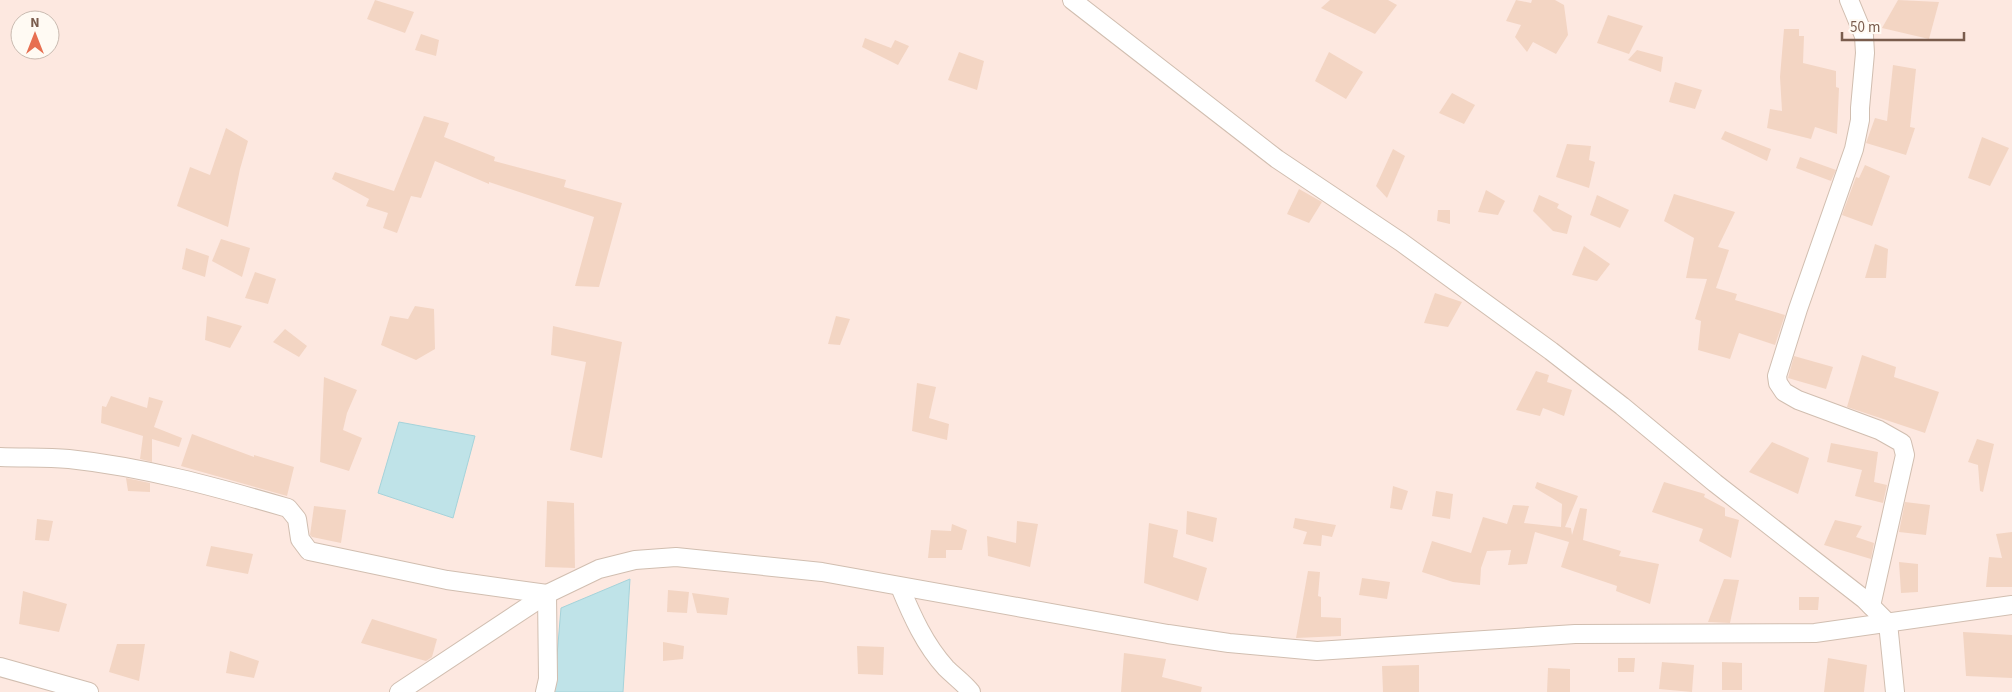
<svg xmlns="http://www.w3.org/2000/svg" width="2012" height="692" viewBox="0 0 2012 692" font-family="'Source Sans 3',sans-serif">
<style>
.commercial{fill:#fde8e0;fill-rule:evenodd}
.water{fill:#bfe3e8;stroke:#a5d3da}
.building{fill:#f3d5c3}
.lines{fill:none;stroke-linecap:round;stroke-linejoin:round}
.street-casing{stroke:#d1beb0;stroke-width:20}
.street{stroke:#fff;stroke-width:18}
</style>
<rect width="100%" height="100%" fill="#fdf6ec"/>
<path class="commercial" d="M0,0H2012V692H0ZM20,20H50V50H20Z"/>
<g class="water">
<path d="M399,422L475,436L453,518L378,493Z"/>
<path d="M630,579L623,692H554L561,608Z"/>
</g>
<g class="building">
<path d="M375,0L414,12L405,33L367,19Z"/>
<path d="M1330,0H1388L1397,5L1375,34L1321,8Z"/>
<path d="M1516,0L1531,3L1532,0H1555L1564,5L1568,35L1556,54L1533,42L1527,52L1515,37L1521,25L1506,21Z"/>
<path d="M1898,0L1939,2L1929,39L1882,28Z"/>
<path d="M1608,15L1643,26L1629,54L1597,43Z"/>
<path d="M1784,29H1799V36H1804L1803,63L1836,71V87L1839,88L1837,134L1815,127L1811,139L1767,128L1770,109L1782,111L1780,77Z"/>
<path d="M421,34L439,40L436,56L415,50Z"/>
<path d="M865,38L891,48L895,40L909,46L898,65L862,47Z"/>
<path d="M1637,50L1663,57L1661,72L1628,60Z"/>
<path d="M959,52L984,61L977,90L948,80Z"/>
<path d="M1329,52L1363,72L1346,99L1315,81Z"/>
<path d="M1893,65L1916,69L1910,127L1915,128L1906,155L1866,143L1875,118L1887,121Z"/>
<path d="M1675,82L1702,90L1695,109L1669,102Z"/>
<path d="M1452,93L1475,105L1464,124L1439,113Z"/>
<path d="M424,116L449,123L444,137L495,157L494,161L566,180L564,187L622,203L599,287L575,286L594,217L489,182V184L435,161L421,198L411,196L397,233L383,228L388,213L366,206L369,199L332,179L335,172L394,191Z"/>
<path d="M226,128L248,141L240,169L228,227L177,206L190,167L210,175Z"/>
<path d="M1725,131L1771,149L1767,161L1721,139Z"/>
<path d="M1982,137L2009,148L1990,186L1968,178Z"/>
<path d="M1567,144L1591,146L1589,160L1595,162L1589,188L1556,177Z"/>
<path d="M1393,149L1405,156L1387,198L1376,186Z"/>
<path d="M1800,157L1836,170L1831,181L1796,168Z"/>
<path d="M1865,165L1890,176L1872,226L1842,215L1856,177L1859,178Z"/>
<path d="M1299,189L1322,202L1309,223L1287,214Z"/>
<path d="M1486,190L1505,201L1498,215L1478,212Z"/>
<path d="M1674,194L1735,212L1718,247L1729,250L1716,288L1737,294L1735,300L1785,315L1775,345L1739,333L1730,359L1698,350L1701,321L1695,319L1707,279L1686,278L1694,238L1664,221Z"/>
<path d="M1539,195L1559,204L1557,208L1572,216L1567,234L1553,231L1533,211Z"/>
<path d="M1597,195L1629,210L1620,228L1590,215Z"/>
<path d="M1438,210H1450V224L1437,221Z"/>
<path d="M221,239L250,248L242,277L212,261Z"/>
<path d="M1875,244L1888,249L1886,278H1865Z"/>
<path d="M1584,246L1610,264L1597,281L1572,275Z"/>
<path d="M186,248L209,256L205,277L182,269Z"/>
<path d="M255,272L276,279L268,304L245,298Z"/>
<path d="M1435,293L1462,302L1448,327L1424,323Z"/>
<path d="M415,306L434,309L435,349L416,360L381,345L390,316L408,319Z"/>
<path d="M207,316L242,326L230,348L205,340Z"/>
<path d="M836,316L850,319L840,345L828,344Z"/>
<path d="M553,326L622,342L602,458L570,450L586,362L551,355Z"/>
<path d="M285,329L307,346L299,357L273,342Z"/>
<path d="M1862,355L1896,367L1894,377L1939,392L1925,433L1847,407Z"/>
<path d="M1794,356L1833,367L1826,389L1788,378Z"/>
<path d="M1536,371L1549,375L1547,382L1572,390L1564,416L1543,408L1540,416L1516,410Z"/>
<path d="M324,377L357,390L347,413L343,430L362,438L349,471L320,462Z"/>
<path d="M917,383L936,387L929,418L949,424L947,440L912,431Z"/>
<path d="M111,396L147,408L149,397L163,401L154,427L182,438L179,447L152,439V462L140,459L143,436L101,423L102,406L106,407Z"/>
<path d="M192,434L254,457V455L294,467L287,496L181,466Z"/>
<path d="M1977,439L1994,444L1983,492L1980,491L1978,465L1968,462Z"/>
<path d="M1772,442L1809,458L1798,494L1749,472Z"/>
<path d="M1831,443L1878,452L1874,482L1887,485L1883,503L1855,496L1862,470L1827,462Z"/>
<path d="M126,478L150,483V492L128,491Z"/>
<path d="M1537,482L1578,496L1565,527L1571,528L1572,535L1580,508L1587,509L1583,540L1621,551L1619,556L1659,564L1650,604L1616,591L1617,586L1561,567L1569,542L1535,532L1527,564L1508,565L1511,550L1487,551L1481,568L1480,585L1453,582L1422,572L1432,541L1471,553L1483,517L1507,524L1513,505L1529,506L1524,523L1561,527L1562,504L1535,488Z"/>
<path d="M1664,482L1705,494L1704,497L1725,508V516L1739,520L1731,558L1699,541L1703,529L1652,512Z"/>
<path d="M1393,486L1408,491L1402,510L1390,508Z"/>
<path d="M1436,491L1453,494L1450,519L1432,516Z"/>
<path d="M547,501L574,503L575,568L545,567Z"/>
<path d="M1905,502L1930,505L1926,535L1899,532Z"/>
<path d="M314,506L346,510L341,543L312,537L310,535Z"/>
<path d="M1187,511L1217,518L1213,542L1186,534Z"/>
<path d="M1295,518L1336,525L1332,537L1322,535L1321,546L1303,544L1307,532L1293,528Z"/>
<path d="M37,519L53,521L49,541L35,540Z"/>
<path d="M1835,520L1862,526L1856,537L1874,543L1871,559L1824,545Z"/>
<path d="M1017,521L1038,524L1030,567L988,556L987,536L1016,543Z"/>
<path d="M1149,523L1178,530L1173,557L1207,568L1198,601L1144,583Z"/>
<path d="M952,524L967,530L962,550H946V558H928L931,530L951,531Z"/>
<path d="M2012,532V587H1986L1989,557L2002,558L1996,534Z"/>
<path d="M211,546L253,554L248,574L206,566Z"/>
<path d="M1899,562L1918,564V592L1901,593Z"/>
<path d="M1308,571L1320,572L1318,596L1321,597V617L1341,618V636L1296,638Z"/>
<path d="M1362,578L1390,582L1387,599L1359,595Z"/>
<path d="M1724,579L1739,580L1730,623L1708,622Z"/>
<path d="M668,590L689,592L687,613L667,612Z"/>
<path d="M23,591L67,604L59,632L19,624Z"/>
<path d="M692,593L729,598L727,615L697,613Z"/>
<path d="M1799,597H1819L1818,610H1799Z"/>
<path d="M372,619L437,639L432,657L426,661L361,643Z"/>
<path d="M1963,632L2012,635V678L1966,676Z"/>
<path d="M663,642L684,646L683,659L663,661Z"/>
<path d="M117,644H145L139,681L109,672Z"/>
<path d="M857,646L884,647L883,675L858,674Z"/>
<path d="M230,651L259,661L254,678L226,673Z"/>
<path d="M1124,653L1166,659L1162,677L1202,687L1201,692H1121Z"/>
<path d="M1618,658H1635L1634,672H1618Z"/>
<path d="M1828,658L1867,665L1864,692H1824Z"/>
<path d="M1662,662L1694,665L1692,692L1659,689Z"/>
<path d="M1722,662L1742,663V690H1722Z"/>
<path d="M1419,665V692H1383L1382,666Z"/>
<path d="M1548,668L1570,669V692H1547Z"/>
</g>
<g class="lines">
<defs>
<g id="street">
<path d="M1072,0L1277,159L1401,242L1551,351L1622,406L1715,483L1864,599L1888,623L1895,692"/>
<path d="M1849,0L1864,36L1865,53L1860,108V120L1854,149L1798,309L1777,376L1778,383L1784,392L1798,400L1879,430L1902,443L1905,455L1871,606"/>
<path d="M0,457C23,458 46,457 69,459C144,467 216,487 288,508L297,519L300,539L309,551L447,580L547,594L548,679L545,692"/>
<path d="M900,587C912,616 925,645 946,668C954,676 964,683 971,692"/>
<path d="M0,667L89,692"/>
<path d="M399,692L547,594L599,569L635,560L676,557L822,572L1168,634L1229,643L1317,651L1575,634L1815,633L2012,605"/>
</g>
</defs>
<use href="#street" class="street-casing"/>
<use href="#street" class="street"/>
</g>
<g transform="translate(35 35)"><circle r="24" fill="#fffaf3" stroke="#cabbb1"/>
<path d="M0-4L9 19L0 12L-9 19Z" fill="#e76f51"/>
<text y="-8" font-size="14" font-weight="bold" text-anchor="middle" fill="#7a5c4d">N</text>
</g>
<path d="M1842 32v8h122v-8" fill="none" stroke="#7a5c4d" stroke-width="2.5"/>
<text x="1850" y="32" font-size="15" fill="#7a5c4d" stroke="#fffaf3" stroke-width="4" paint-order="stroke">50 m</text>
</svg>
